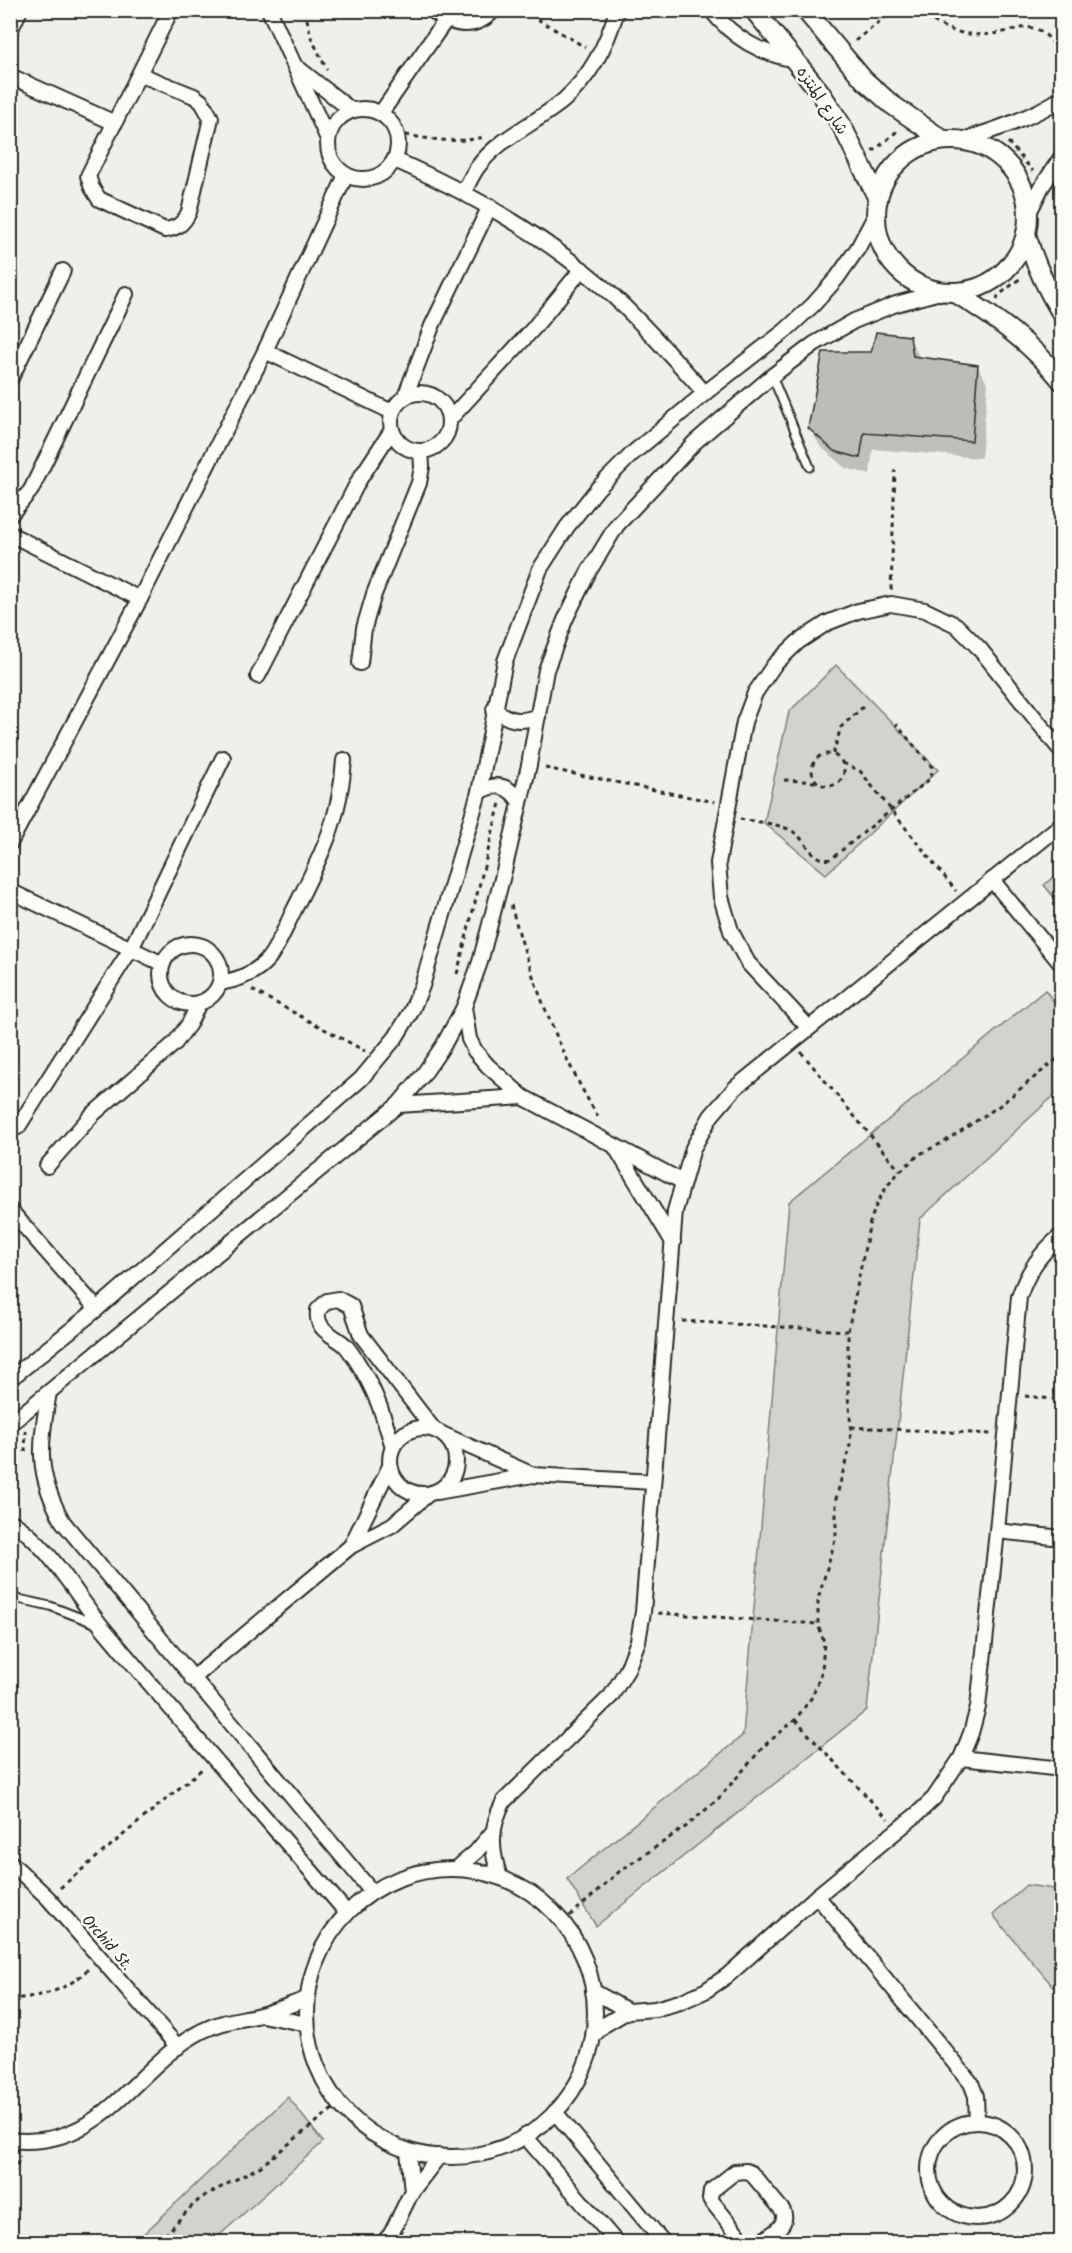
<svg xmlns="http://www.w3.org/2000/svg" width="1072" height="2253" viewBox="0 0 1072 2253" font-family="Kalam,'Playpen Sans Arabic',sans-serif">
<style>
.green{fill:#d3d2cf;stroke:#7f7e7d;stroke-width:1.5}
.shadow{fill:#0003}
.building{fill:#bdbcb8;stroke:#2b2b2b;stroke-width:1.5}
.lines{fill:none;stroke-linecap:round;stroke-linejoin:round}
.service-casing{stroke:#2b2b2b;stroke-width:11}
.minor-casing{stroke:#2b2b2b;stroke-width:18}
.tertiary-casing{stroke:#2b2b2b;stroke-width:22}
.path{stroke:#2b2b2b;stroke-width:3;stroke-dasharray:4.5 4.5;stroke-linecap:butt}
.service{stroke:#fdfcf7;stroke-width:7}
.minor{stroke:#fdfcf7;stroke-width:14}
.tertiary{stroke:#fdfcf7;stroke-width:18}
.labels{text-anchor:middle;stroke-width:5;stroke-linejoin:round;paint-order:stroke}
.street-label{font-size:16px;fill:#2b2b2b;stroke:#fdfcf7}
</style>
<rect width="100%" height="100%" fill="#f0efeb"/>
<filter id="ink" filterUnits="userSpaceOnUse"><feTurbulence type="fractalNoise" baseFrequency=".0167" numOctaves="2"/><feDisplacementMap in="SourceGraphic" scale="12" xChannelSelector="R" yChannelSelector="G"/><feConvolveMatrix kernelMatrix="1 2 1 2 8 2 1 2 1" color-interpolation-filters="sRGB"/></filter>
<g filter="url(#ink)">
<g class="green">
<path d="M836,665L938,770L826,874L764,823L789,712Z"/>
<path d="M1061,871V906L1044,885Z"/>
<path d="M1045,990L1061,1011V1089L920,1219L867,1710L596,1926L567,1879L743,1735L789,1202Z"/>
<path d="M1026,1885L1061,1890V1996L993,1915Z"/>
<path d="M288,2097L323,2142L212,2242H135Z"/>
</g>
<path class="shadow" d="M909,338L920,358L977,366L988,384L981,458L873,449L870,474L845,468L820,446L810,428L873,353Z"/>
<path class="building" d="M876,332L910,336L913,356L978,365L972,441L864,433L860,458L834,451L808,428L823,352H871Z"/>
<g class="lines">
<defs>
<g id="service">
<path d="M772,376L810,467"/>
<path d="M10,1597L50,1606L97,1624"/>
</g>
<g id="minor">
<path d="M269,10L328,139"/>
<path d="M432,10C453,26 474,31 494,10"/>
<path d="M711,10C734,39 760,53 795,60"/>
<path d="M10,31L20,10"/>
<path d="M298,68L351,110"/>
<path d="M139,74L194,96L202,102L211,118L189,212C183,224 178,228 165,230L99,199L92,188L88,176L171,10"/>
<path d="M10,76L115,123"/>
<circle cx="363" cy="144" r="35"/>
<path d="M381,113L445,21"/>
<path d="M963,140C998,129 1031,118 1062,98"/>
<path d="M395,160C473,194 546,236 611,294C644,324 674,359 705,393"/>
<path d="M464,192C468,184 472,175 477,168C498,138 537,123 564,100C591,76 607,45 617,10"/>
<path d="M1028,215L1041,188L1062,156"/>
<path d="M265,351L392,412"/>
<path d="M10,380L63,271"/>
<circle cx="420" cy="422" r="29"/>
<path d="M405,397L432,326L490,206"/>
<path d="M449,420L532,330L582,269"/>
<path d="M10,515L31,490L126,294"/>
<path d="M10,534L140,599"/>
<path d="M360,663L364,628L374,594L419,483L422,467L421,451"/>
<path d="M258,676L359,480L392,430"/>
<path d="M494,709C508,721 521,723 538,716"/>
<path d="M479,792C496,782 509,785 520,802"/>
<path d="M10,843L140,599L265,351L346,175"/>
<path d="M992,880L1062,965"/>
<path d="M10,891L163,964"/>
<circle cx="191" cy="974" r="30"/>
<path d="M220,983C238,980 255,974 268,959C279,945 286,926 294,910C321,856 340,822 344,760"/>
<path d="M464,1007L469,1039L475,1051L488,1066L523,1097L683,1182"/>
<path d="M809,1028L748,963L731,931L721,897L718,863L744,722L755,693L774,665L798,642L827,623L858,611L891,604L925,610L956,625L980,649L1062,752"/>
<path d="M398,1105L523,1097"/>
<path d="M18,1127L131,949L223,758"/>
<path d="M616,1148L673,1242"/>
<path d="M47,1166L92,1115L175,1043L189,1024L199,1003"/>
<path d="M10,1210L97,1309"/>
<path d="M10,1379L97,1309L361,1079L396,1037L411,1012L422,986L479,792L505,661L540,569L567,527L598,488L633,453L705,393L786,330L813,305L837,278L858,248L875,216"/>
<path d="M49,1392C40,1446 35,1472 63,1522L372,1892"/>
<path d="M10,1424L398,1105L423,1075L443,1046L464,1007L480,962L503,875L529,765L546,670L565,620L589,571L617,525L695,442L772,376L814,344L854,321L896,304L940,292"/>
<circle cx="423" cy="1461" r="33"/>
<path d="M444,1435L533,1475"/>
<path d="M393,1447C383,1414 375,1389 356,1360C353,1356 349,1349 345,1345C332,1334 315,1330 318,1310L327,1301L338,1299L351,1306L361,1335L434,1430"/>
<path d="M437,1492L533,1475L653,1482"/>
<path d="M10,1521C48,1543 75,1594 103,1628C183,1724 266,1818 347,1913"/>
<path d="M997,1531L1062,1538"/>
<path d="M351,1546L390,1466"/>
<path d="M192,1679L351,1546L392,1525L427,1495"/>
<path d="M961,1758L1062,1769"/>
<path d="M10,1862L48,1898L178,2047"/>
<path d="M456,1869L476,1852L492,1833"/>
<circle cx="451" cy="2013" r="144"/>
<path d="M500,1877C490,1849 490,1827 504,1801L611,1696L627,1670L638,1641L643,1612L675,1211L693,1148L711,1116L735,1088L1062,824"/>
<path d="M817,1896L971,2083L976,2096L977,2122"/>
<path d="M593,1991L628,2011"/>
<path d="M262,2015L307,2024"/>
<path d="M593,2036L604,2025L628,2011L655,2009L680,2002L705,1991L727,1976L817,1896L916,1815L934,1798L961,1758L971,1733L978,1707L997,1531L1019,1297C1028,1271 1040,1253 1062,1235"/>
<path d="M555,2112L663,2242"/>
<circle cx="977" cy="2170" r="48"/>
<path d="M525,2136L616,2242"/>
<path d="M10,2140C105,2151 132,2067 202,2031C221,2021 240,2020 260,2015C276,2011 292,2004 307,1999"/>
<path d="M408,2151L412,2191"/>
<path d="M384,2242L391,2234L412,2191L439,2156"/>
<path d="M744,2242L710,2199L711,2191L735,2172L746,2171L751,2173L783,2211C789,2226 771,2234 761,2242"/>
</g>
<g id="tertiary">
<path d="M754,10L820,92L842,126L878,199"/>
<path d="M805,10L864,80L891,104L943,140"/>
<circle cx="952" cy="216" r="76"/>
<path d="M1026,234C1034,263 1046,288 1062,314"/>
<path d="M954,292C995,317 1031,343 1062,381"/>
</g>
</defs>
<use href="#service" class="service-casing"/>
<use href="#minor" class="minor-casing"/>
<use href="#tertiary" class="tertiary-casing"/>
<g class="path">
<path d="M305,10L311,37L327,70"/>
<path d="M522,10L585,47"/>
<path d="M919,10C944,33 972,39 1004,32C1015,30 1024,25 1036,29C1047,33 1055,46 1062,55"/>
<path d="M855,41L894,10"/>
<path d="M397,133C424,139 457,144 484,137"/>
<path d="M1008,142L1033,171"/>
<path d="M872,150H875L896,132L897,128"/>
<path d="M997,300L998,296L1018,280L1023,279"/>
<path d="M1054,331L1062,340"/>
<path d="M891,590L895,470"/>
<circle cx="828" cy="770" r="16"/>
<path d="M833,754L841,727L863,707"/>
<path d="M843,763L860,771L956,891"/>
<path d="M545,768L715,802"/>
<path d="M784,780L817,782"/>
<path d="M740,819C756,822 781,823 795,833C807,842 814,863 831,859L931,778L932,767L896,724"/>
<path d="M511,905C532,981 559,1053 600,1120"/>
<path d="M457,974L500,803"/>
<path d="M252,990L365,1051"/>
<path d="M801,1052L900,1171"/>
<path d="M682,1321L848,1331"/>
<path d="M1025,1396L1062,1400"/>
<path d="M851,1427L992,1434"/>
<path d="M25,1452L26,1431"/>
<path d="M658,1613L818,1624"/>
<path d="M795,1720L888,1819"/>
<path d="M60,1888L202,1769"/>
<path d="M563,1922L620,1871L687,1826L718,1799L765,1745L795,1720L812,1697L822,1671L824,1642L818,1624V1599L836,1537V1499L850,1445L851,1427L848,1396V1331L870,1222L877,1203L887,1186L900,1171L920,1154L944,1142L999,1106L1062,1055"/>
<path d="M10,1999C41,1997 68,1991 90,1967"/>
<path d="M10,2182L20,2156"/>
<path d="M159,2242L189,2209L201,2198L261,2166L339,2104"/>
</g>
<use href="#service" class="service"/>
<use href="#minor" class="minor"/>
<use href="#tertiary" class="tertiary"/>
</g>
</g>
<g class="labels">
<g class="street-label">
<text transform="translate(823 100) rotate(56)" y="6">شارع المنتزه</text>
<text transform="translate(108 1942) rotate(49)" y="6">Orchid St.</text>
</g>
</g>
<rect width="1072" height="2253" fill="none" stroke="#fdfcf7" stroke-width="36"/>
<rect x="18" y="18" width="1036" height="2217" fill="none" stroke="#2b2b2b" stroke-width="2" filter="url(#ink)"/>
</svg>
